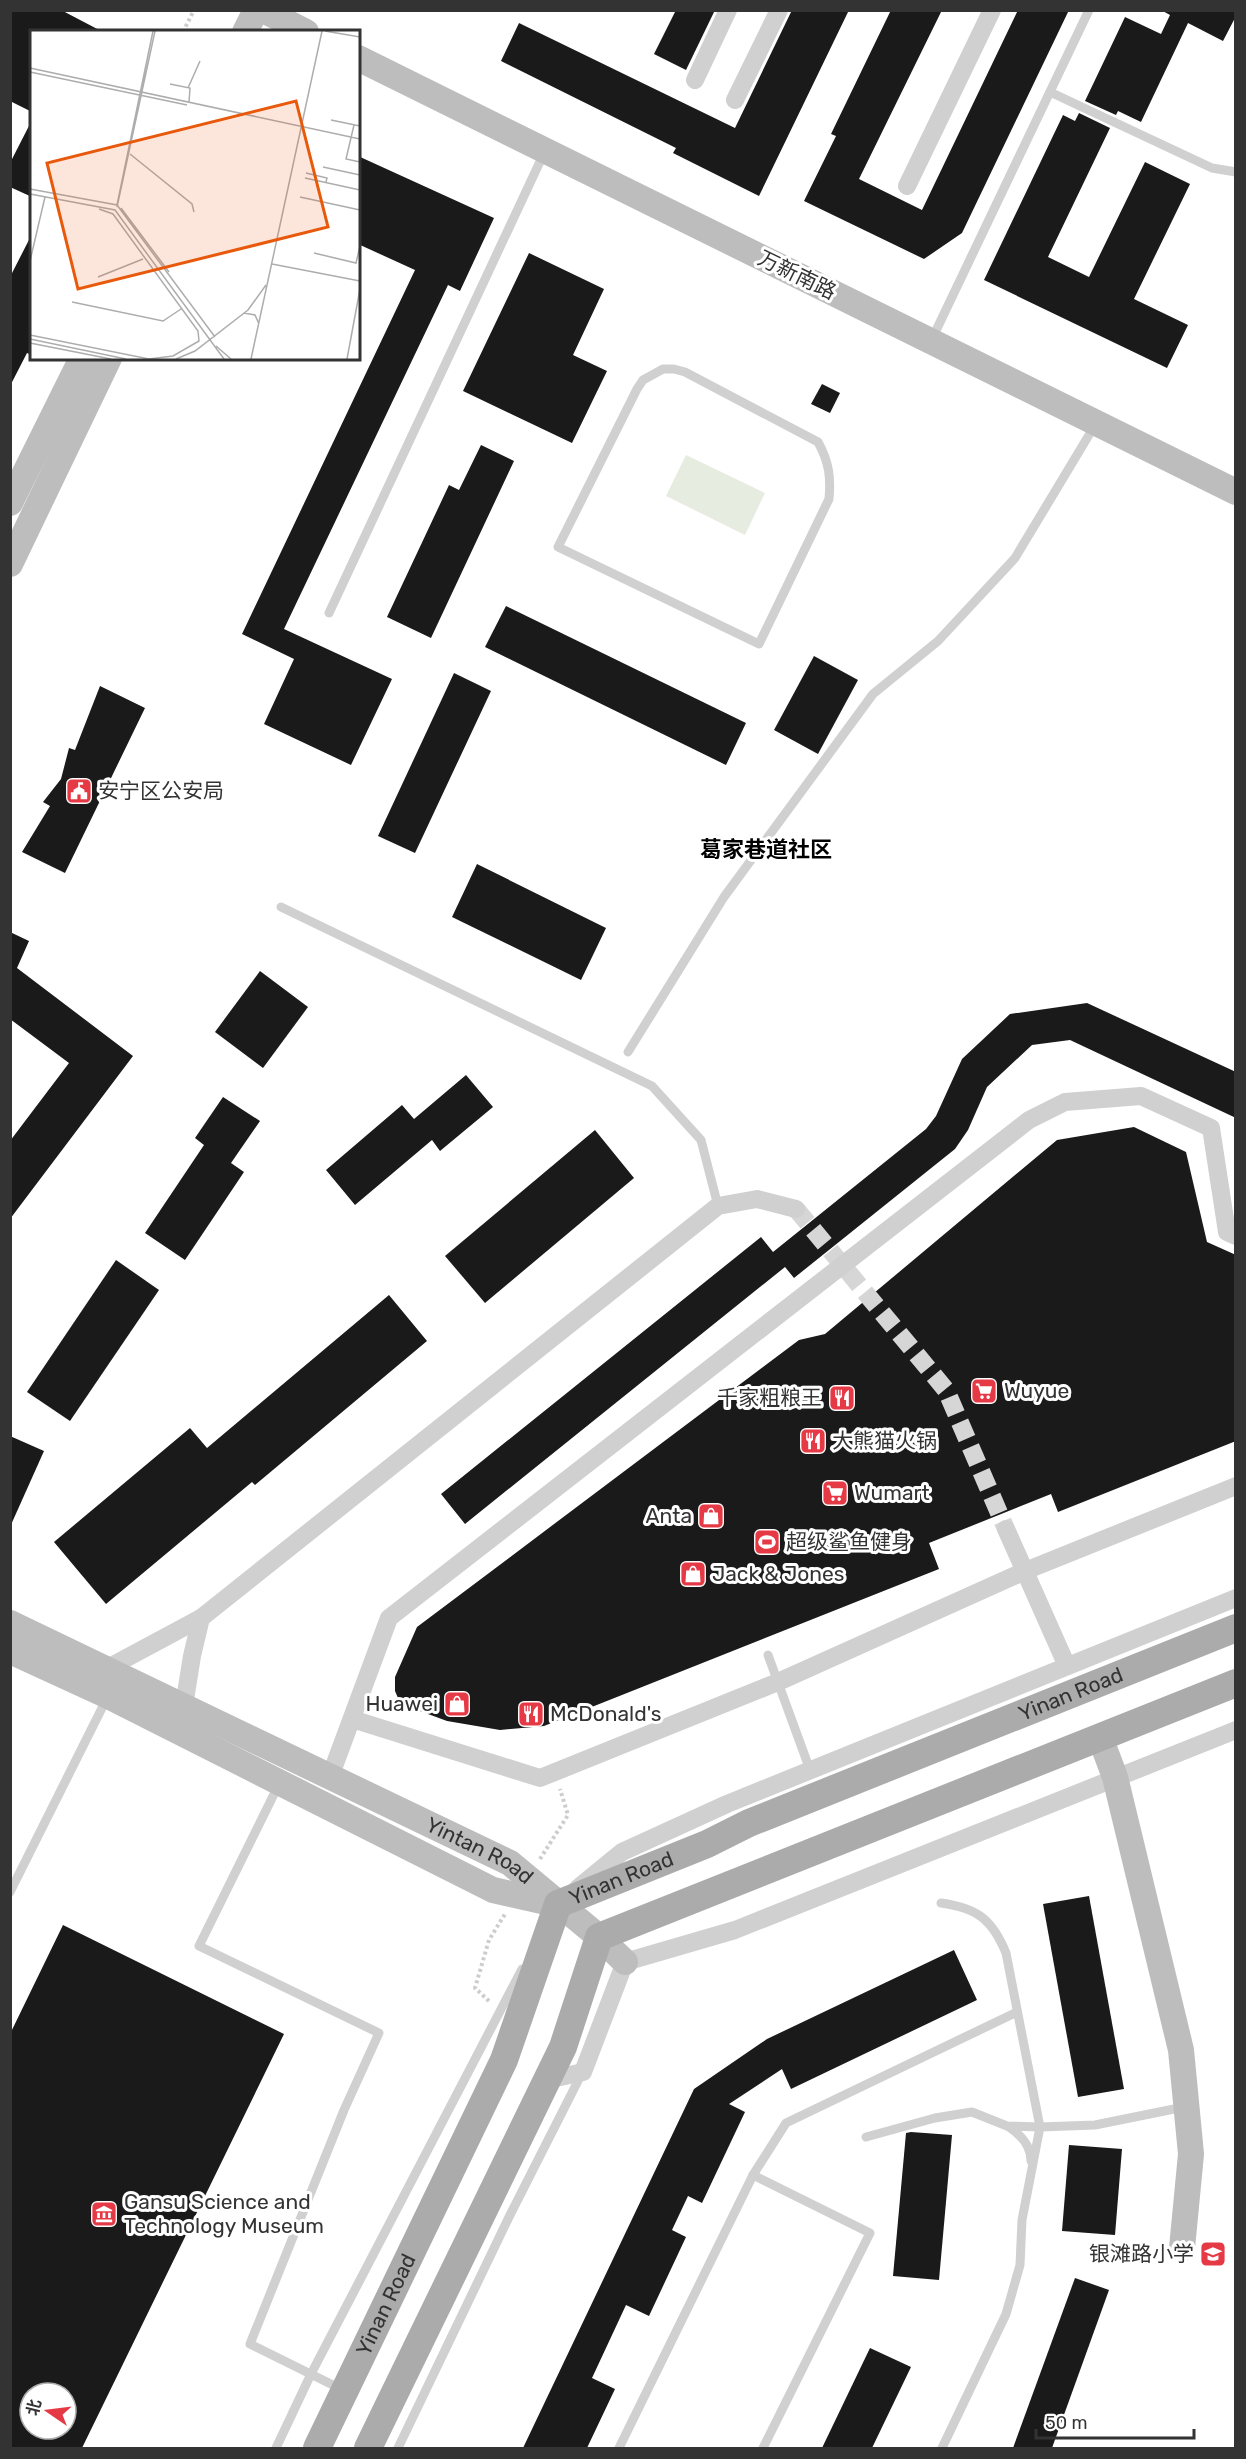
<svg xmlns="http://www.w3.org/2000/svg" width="1246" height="2459" viewBox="0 0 1246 2459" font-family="Rubik,'Noto Sans SC',sans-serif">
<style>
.green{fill:#e6ecdf}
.building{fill:#1a1a1a;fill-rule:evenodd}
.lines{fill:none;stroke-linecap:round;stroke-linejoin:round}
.street-tunnel{stroke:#d6d6d6;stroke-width:18;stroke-dasharray:18 9;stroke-linecap:butt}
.path{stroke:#cdcdcd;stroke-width:4;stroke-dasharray:3 3;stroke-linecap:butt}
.lane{stroke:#d0d0d0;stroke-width:9}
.street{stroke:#d0d0d0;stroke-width:18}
.secondary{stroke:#bdbdbd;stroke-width:26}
.primary{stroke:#ababab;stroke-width:28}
.labels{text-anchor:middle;stroke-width:6;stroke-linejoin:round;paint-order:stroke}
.street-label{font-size:21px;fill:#333;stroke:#fff}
.poi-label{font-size:21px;fill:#333;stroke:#fff;text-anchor:start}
.neighbourhood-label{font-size:22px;font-weight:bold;fill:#000;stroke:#fff}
.inset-road{fill:none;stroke:#adadad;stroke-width:1.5}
.view{fill:#e8590c;fill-opacity:0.15;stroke:#e8590c;stroke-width:3}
.inset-edge{fill:none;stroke:#333;stroke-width:3}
</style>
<rect width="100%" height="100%" fill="#fff"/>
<path class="green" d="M686,455L765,493L745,535L666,496Z"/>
<g class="building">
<path d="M10,10H61L103,32H32V112L10,101Z"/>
<path d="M676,10H715L686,70L654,54Z"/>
<path d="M792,10H849L759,196L673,153L676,148L501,61L519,23L735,128Z"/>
<path d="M891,10H942L859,179L922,210L1018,10H1069L962,233L924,259L804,201L836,136L831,134Z"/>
<path d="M1161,10H1236V16L1223,41L1188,23L1141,122L1118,111L1116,115L1085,101L1125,17L1161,34L1170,15Z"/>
<path d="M1079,113L1110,128L1048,257L1089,277L1145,162L1190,184L1134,299L1188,325L1167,368L984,280L1063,115L1075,121Z"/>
<path d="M32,120V197L10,187V163Z"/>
<path d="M358,156L494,218L460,291L448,285L284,629L392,679L351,765L264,724L294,659L242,634L415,270L358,244Z"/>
<path d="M32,234V355L27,353L10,386V277Z"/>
<path d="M529,253L604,289L573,355L607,371L572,443L463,391Z"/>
<path d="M822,384L840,393L830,413L811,404Z"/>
<path d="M481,445L514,461L431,638L387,617L449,485L459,490Z"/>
<path d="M506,606L746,723L726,765L485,647Z"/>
<path d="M814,656L858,680L818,754L774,730Z"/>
<path d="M454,673L491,691L415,853L378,836Z"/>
<path d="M100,686L145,708L65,873L22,852L50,806L43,802L61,779L69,748L75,750Z"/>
<path d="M477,864L606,928L581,980L452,917Z"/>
<path d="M10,932L29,941L17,968L133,1056L10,1219V1141L69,1063L10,1019Z"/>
<path d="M260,971L308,1007L263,1068L215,1032Z"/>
<path d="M1087,1003L1236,1072V1118L1070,1040L1032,1045L987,1087L968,1130L955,1149L794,1278L785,1267L465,1524L441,1494L761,1237L773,1252L926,1129L936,1116L962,1059L1010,1014Z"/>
<path d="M466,1075L493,1107L440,1151L432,1140L355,1205L326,1170L402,1105L414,1119Z"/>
<path d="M223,1097L260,1121L231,1163L244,1172L185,1260L145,1233L204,1145L195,1138Z"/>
<path d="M1134,1127L1186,1152L1207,1242L1236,1255V1441L1058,1512L1051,1494L929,1543L939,1569L544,1726L500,1730L447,1721L409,1707L398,1698L395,1691V1677L417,1627L799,1340L825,1334L1057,1140Z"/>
<path d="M595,1130L634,1178L485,1303L445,1256Z"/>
<path d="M116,1260L159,1290L70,1421L27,1392Z"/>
<path d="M389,1295L427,1341L255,1485L252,1482L106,1604L54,1542L190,1428L207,1448Z"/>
<path d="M10,1436L44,1451L10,1527Z"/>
<path d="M1089,1896L1124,2089L1078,2097L1043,1904Z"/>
<path d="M63,1925L284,2034L82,2448H10V2034ZM30,2393H66V2429H30Z"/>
<path d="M954,1950L977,2000L791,2089L782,2069L729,2104L745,2112L702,2203L688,2196L672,2230L686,2237L649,2316L626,2305L592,2378L615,2389L587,2448H523L694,2089L767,2039Z"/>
<path d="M911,2132L952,2135L939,2280L893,2276L906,2133Z"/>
<path d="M1069,2145L1122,2149L1115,2235L1062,2231Z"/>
<path d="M1075,2278L1109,2290L1052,2448H1013Z"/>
<path d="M870,2348L911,2367L872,2448H822Z"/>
</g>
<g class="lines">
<path class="street-tunnel" d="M796,1209L946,1390L1006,1529"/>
<g class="path">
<path d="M183,32L194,10"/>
<path d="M540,1859L568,1815L560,1789"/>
<path d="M489,2001L475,1988L489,1940L505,1914"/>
</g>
<g class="lane">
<path d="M1050,92L1212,168L1236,172"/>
<path d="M932,339L1089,10"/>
<path d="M663,369H674L685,372L818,442C829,462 831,477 829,499L759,644L558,547L637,389L643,380Z"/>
<path d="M329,613L544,153"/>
<path d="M281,907L652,1086L701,1140L718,1206"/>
<path d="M628,1052L724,897L873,694L938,641L1015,558L1095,425"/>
<path d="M768,1655L810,1770"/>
<path d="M279,1784L199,1946L379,2033L344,2110L250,2344L343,2390"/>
<path d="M10,1892L107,1698"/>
<path d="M941,1903C977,1908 992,1919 1006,1953L1040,2127L1022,2220L1020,2265L1006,2314L942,2448"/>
<path d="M1009,2127C1021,2135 1031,2146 1031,2161"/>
<path d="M866,2137L935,2118L972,2112L1007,2126L1040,2127L1095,2125L1184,2107"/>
<path d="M753,2175L870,2233L763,2448"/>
<path d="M276,2448L311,2374L522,1969"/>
<path d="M398,2448L509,2217L582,2073"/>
<path d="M619,2448L753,2175L786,2123L1017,2012"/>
</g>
<g class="street">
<path d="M695,80L728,10"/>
<path d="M735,100L779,10"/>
<path d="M907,186L992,10"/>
<path d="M1006,1529L1067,1666"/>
<path d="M106,1669L201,1618L718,1206L757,1199L796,1209"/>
<path d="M184,1706L192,1656L201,1618"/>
<path d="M352,1719L540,1778L778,1682L1025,1571L1236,1486"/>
<path d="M330,1777L389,1618L1029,1120L1065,1102L1141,1096L1211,1128L1227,1232L1236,1236"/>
<path d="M578,1888L622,1852L727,1804L1236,1598"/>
<path d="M547,2080L583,2072L625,1962L735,1930L1236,1730"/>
</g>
<g class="secondary">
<path d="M263,10L306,32"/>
<path d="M245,32L256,10"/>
<path d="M358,58L1236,492"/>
<path d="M10,503L82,358"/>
<path d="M10,564L109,358"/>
<path id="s1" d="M10,1623L510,1863L599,1937L625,1962"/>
<path d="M10,1651L108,1696L493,1890L555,1904"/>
<path d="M1100,1737L1115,1777L1181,2050L1191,2154L1182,2248"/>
</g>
<g class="primary">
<path id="s2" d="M317,2448L504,2060L558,1904L707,1844L749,1823L1236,1628"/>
<path d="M368,2448L563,2047L599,1937L1236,1683"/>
</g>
</g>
<defs>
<symbol id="civic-square" viewBox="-11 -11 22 22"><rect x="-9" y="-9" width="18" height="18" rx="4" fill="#e63946" stroke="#fff"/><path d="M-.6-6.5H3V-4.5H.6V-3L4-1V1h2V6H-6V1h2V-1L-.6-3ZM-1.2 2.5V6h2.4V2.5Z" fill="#fff"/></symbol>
<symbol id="supermarket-square" viewBox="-11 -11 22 22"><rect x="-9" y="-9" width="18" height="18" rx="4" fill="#e63946" stroke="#fff"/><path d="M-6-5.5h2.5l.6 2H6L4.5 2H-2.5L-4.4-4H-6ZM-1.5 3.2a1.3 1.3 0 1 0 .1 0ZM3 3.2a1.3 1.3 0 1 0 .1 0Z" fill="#fff"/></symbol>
<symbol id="restaurant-square" viewBox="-11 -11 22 22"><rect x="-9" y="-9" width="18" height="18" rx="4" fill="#e63946" stroke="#fff"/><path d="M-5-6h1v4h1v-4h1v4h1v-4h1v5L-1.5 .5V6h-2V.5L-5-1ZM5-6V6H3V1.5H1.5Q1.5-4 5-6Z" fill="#fff"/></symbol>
<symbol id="shop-square" viewBox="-11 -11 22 22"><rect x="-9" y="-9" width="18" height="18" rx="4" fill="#e63946" stroke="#fff"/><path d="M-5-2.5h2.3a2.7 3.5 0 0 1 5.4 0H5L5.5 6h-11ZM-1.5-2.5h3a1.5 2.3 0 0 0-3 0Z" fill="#fff"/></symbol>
<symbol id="stadium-square" viewBox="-11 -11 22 22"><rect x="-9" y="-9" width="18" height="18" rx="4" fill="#e63946" stroke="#fff"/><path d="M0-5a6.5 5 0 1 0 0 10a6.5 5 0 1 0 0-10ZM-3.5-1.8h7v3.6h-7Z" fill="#fff"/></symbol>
<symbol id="museum-square" viewBox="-11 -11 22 22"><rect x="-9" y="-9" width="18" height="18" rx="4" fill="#e63946" stroke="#fff"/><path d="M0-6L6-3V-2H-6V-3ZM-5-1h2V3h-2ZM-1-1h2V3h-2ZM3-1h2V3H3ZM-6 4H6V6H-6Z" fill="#fff"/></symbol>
<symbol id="school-square" viewBox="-11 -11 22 22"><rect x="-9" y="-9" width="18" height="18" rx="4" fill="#e63946" stroke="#fff"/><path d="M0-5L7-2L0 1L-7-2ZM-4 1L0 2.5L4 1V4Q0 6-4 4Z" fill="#fff"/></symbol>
</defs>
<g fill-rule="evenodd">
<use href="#civic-square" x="64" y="776" width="30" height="30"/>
<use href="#supermarket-square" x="969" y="1376" width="30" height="30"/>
<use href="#restaurant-square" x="827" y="1383" width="30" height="30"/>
<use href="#restaurant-square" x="798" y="1426" width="30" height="30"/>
<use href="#supermarket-square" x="820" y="1478" width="30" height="30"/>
<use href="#shop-square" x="696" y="1501" width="30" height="30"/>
<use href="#stadium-square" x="752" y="1527" width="30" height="30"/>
<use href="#shop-square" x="678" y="1559" width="30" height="30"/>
<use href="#shop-square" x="442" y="1689" width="30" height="30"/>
<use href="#restaurant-square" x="516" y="1699" width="30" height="30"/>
<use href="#museum-square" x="89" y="2199" width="30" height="30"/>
<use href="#school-square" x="1198" y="2239" width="30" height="30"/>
</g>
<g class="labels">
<g class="street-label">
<text transform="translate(797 275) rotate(26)" y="7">万新南路</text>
<text dy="7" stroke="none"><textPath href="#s2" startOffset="1150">Yinan Road</textPath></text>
<text dy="7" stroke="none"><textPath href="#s1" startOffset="522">Yintan Road</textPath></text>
<text dy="7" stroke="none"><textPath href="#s2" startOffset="664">Yinan Road</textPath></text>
<text dy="7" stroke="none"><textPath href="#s2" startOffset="159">Yinan Road</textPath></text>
</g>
<g class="poi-label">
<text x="98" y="798">安宁区公安局</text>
<text x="1004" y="1398">Wuyue</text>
<text x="822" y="1405" text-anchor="end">千家粗粮王</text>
<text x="832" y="1448">大熊猫火锅</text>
<text x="854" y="1500">Wumart</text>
<text x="692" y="1523" text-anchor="end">Anta</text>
<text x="786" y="1549">超级鲨鱼健身</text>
<text x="712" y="1581">Jack &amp; Jones</text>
<text x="438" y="1711" text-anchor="end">Huawei</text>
<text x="550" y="1721">McDonald's</text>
<text x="124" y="2209">Gansu Science and<tspan x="124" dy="24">Technology Museum</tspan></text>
<text x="1194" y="2261" text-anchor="end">银滩路小学</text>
</g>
<g class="neighbourhood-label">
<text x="766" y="857">葛家巷道社区</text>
</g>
</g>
<g transform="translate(30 30)">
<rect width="330" height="330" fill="#fff"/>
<path class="inset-road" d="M295,1L330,7M0,38L330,109M0,42L157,75M140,54L160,58L159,72M158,58L170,31M301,90L330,96M324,95L316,129L330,132M100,124L162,174L164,182M293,137L330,145M276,143L297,148L296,152M275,148L330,160M0,159L87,175L185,307M0,164L85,180L194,329M270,167L330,180M87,175L123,1M87,177L125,1M91,178L139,242M284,223L326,233L330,216M0,231L15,167M242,234L330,251M68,247L113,229M42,272L133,291L151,279M214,283L225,285L229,294M0,305L119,329L143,326L169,311L168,301L83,184L69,179M0,309L96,329M0,313L81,329M186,316L201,329M146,329L165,321L218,280L236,255M221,329L292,1M317,329L330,259"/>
<path class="view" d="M266,71L298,197L48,259L17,133Z"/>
<rect width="330" height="330" class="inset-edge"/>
</g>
<rect width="1246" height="2459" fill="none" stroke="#333333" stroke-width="24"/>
<g transform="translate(48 2411) rotate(284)"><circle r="28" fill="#ffffff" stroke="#adadad" stroke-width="1.5"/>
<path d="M0-4.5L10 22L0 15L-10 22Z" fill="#e63946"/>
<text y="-9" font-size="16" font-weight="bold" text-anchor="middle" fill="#333333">北</text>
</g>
<path d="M1036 2429v9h158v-9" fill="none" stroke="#333333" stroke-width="3"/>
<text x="1045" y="2429" font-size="18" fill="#333333" stroke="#ffffff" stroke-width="4.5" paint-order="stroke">50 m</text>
</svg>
